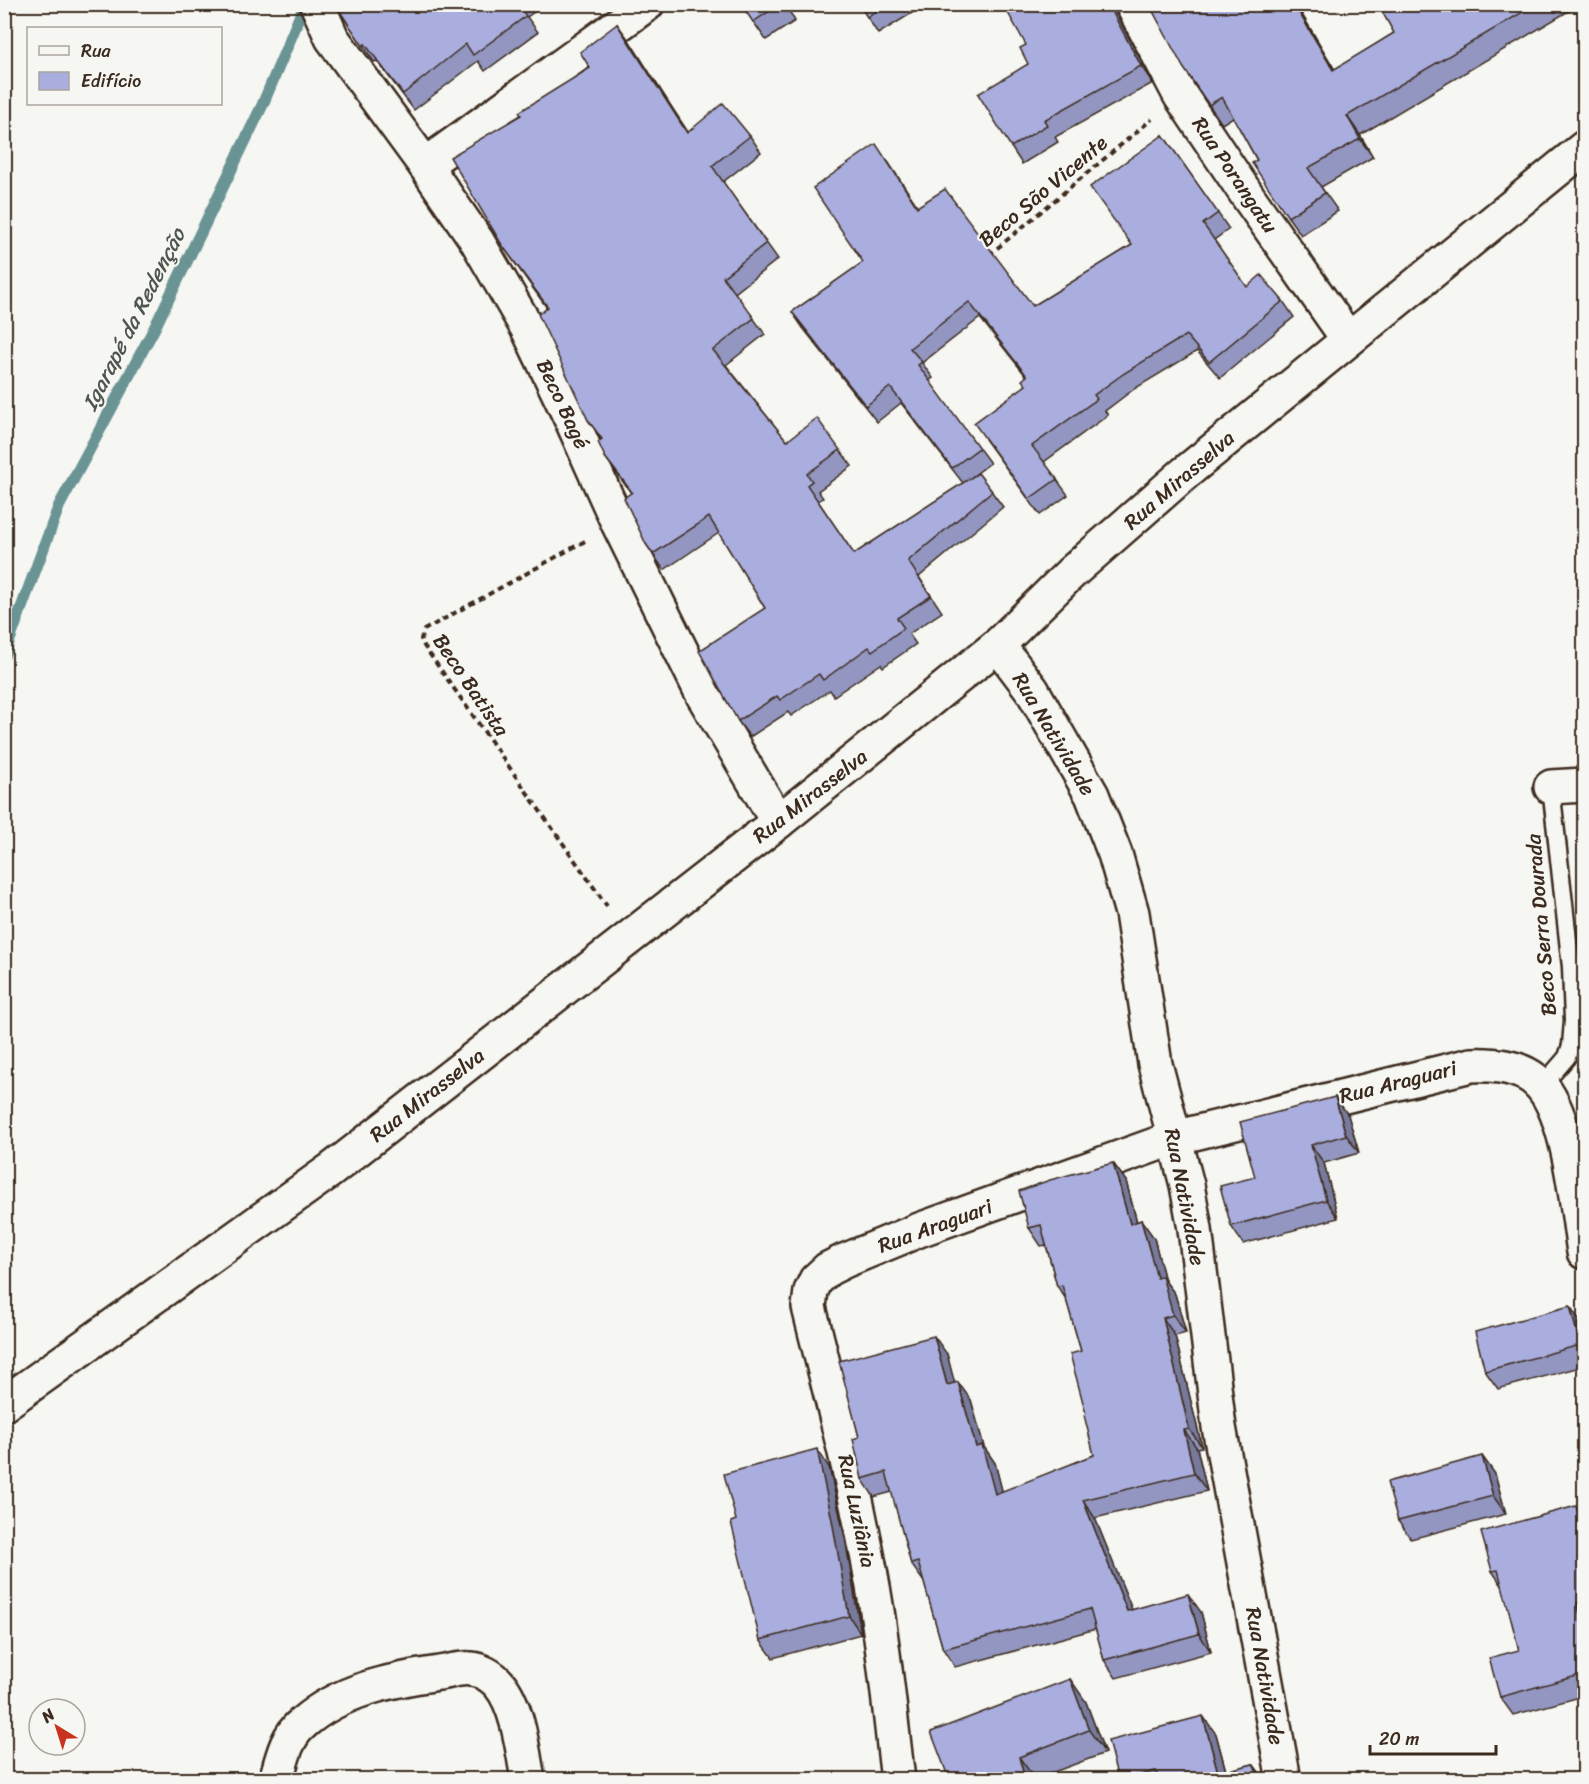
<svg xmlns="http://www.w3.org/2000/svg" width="1589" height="1784" viewBox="0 0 1589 1784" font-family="Sriracha,sans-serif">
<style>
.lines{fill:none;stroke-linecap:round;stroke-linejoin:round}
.stream{stroke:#6a9494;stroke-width:12}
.service-casing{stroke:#3b2a1e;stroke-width:21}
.minor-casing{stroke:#3b2a1e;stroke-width:38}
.path{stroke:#3b2a1e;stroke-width:4;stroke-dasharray:6 4.5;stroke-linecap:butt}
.service{stroke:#f6f6f2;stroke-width:16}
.minor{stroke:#f6f6f2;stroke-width:33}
.wall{fill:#9296c0;stroke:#3b2a1e;stroke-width:1.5}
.shaded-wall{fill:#777a9c;stroke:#3b2a1e;stroke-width:1.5}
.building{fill:#aaaedf;stroke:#3b2a1e;stroke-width:1.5}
.labels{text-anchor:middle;stroke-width:4.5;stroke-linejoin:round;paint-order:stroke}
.street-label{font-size:21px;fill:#3b2a1e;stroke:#f6f6f2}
.water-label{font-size:22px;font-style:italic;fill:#4e564f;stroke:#f6f6f2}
</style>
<rect width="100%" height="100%" fill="#f6f6f2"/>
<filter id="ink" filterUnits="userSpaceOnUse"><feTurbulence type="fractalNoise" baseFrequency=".0167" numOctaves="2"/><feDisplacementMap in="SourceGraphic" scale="12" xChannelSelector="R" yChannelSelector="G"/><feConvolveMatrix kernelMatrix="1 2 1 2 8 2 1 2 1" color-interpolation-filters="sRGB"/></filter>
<g filter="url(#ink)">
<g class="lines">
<path class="stream" d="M4,655L59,506L154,329L262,106L305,4"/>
<defs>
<path id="service" d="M1542,1086L1567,1057L1571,1045L1573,1021L1571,967L1551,787"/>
<g id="minor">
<path d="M317,4L332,38L425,165L477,241L529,331L572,421L618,523L703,695L778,822"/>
<path d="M1132,4L1180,95L1249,198L1348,339"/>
<path d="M425,165L647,4"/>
<path d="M998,645L1032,690L1092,795L1115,854L1132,913L1155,1064L1187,1185L1195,1229L1219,1427L1284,1780"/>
<path d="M1551,787L1584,785"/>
<path d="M4,1404L331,1170L778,822L998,645L1071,573L1185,473L1584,148"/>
<path d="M276,1780C282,1759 286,1737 303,1723C340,1690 392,1680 439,1673C449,1672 461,1667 471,1669C481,1670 492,1676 499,1684C518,1706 523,1751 528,1780"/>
<path d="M898,1780C891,1723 886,1667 877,1611C861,1508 834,1408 809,1307L811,1291L816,1280L828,1269L844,1261L919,1230L1174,1138L1471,1065C1495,1064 1527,1067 1543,1088C1570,1122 1577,1208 1584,1252"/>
</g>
</defs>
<use href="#service" class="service-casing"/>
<use href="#minor" class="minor-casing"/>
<g class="path">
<path d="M989,255L1152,119"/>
<path d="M585,541L424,630L421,639L424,646L607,906"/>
</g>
<use href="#service" class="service"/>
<use href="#minor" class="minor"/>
</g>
<g class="wall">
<path d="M335,4H546L527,17L538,32L485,71L478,61L414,110L377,61L374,62Z"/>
<path d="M741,4H785L795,21L766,40Z"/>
<path d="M859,4H913L917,10L878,34Z"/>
<path d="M1078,4L1081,9L1115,12L1153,83L1055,137L1058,142L1022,164L1011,147L1028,64L1026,45Z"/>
<path d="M1149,4H1315L1301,13L1335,70L1394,33L1378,4H1584L1577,6L1360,135L1373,157L1321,187L1338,211L1301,235L1288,217L1233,117L1222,124L1209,105Z"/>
<path d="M617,24L688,132L750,136L761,152L723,182L778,259L735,293L765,334L726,365L787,441L840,450L852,466L818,491L823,498L818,501L854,554L963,483L901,403L877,422L803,328L792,312L863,262L887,160L918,207L1033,306L1132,245L1163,135L1229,229L1214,240L1247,287L1283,301L1294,317L1220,378L1197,351L1134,389L1105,411L1108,415L1044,462L1068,495L1040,515L985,439L1026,385V376L980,318L922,363L933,378L929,381L990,463L972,477L978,473L1003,507L919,577L942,612L909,634L916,644L883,667L881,664L834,696L830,690L791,716L788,712L750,737L738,721L765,608L719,533L664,570L657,560L646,544L631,493L605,457L602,439L588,420L547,308L502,245L521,115L590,68Z"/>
<path d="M1335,1097L1348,1115L1359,1153L1324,1163L1338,1218L1243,1244L1231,1226L1255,1177Z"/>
<path d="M1113,1163L1126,1181L1137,1222L1141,1220L1154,1238L1165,1281L1175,1294L1186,1333L1175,1336L1202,1447L1197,1448L1207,1491L1095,1518L1132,1610L1201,1612L1211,1652L1116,1678L1104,1660L1096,1629L955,1667L943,1649L924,1582L911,1564L892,1492L874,1497L862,1479L859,1437L947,1354L954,1383L971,1400L984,1447L995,1463L1002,1492L1094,1455L1086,1414L1081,1351L1066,1299L1057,1286L1046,1245L1041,1246L1029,1228Z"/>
<path d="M1582,1324L1584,1332V1366L1498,1389L1485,1371Z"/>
<path d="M1482,1456L1495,1474L1506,1514L1411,1539L1398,1521Z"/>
<path d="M829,1467L845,1538L861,1634L773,1658L760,1640L736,1520Z"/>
<path d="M1584,1518V1696L1513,1715L1500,1697L1519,1650L1503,1587L1492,1571Z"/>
<path d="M1070,1679L1086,1702L1105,1753L1035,1779H949Z"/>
<path d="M1216,1734L1226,1771L1253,1764L1264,1779H1118Z"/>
</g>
<g class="shaded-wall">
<path d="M1108,4H1110L1115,12L1153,83L1141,66Z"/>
<path d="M1294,4H1295L1301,13L1346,89L1333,70Z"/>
<path d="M617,24L629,40L698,149L687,133Z"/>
<path d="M1347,116L1360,135L1373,157L1360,139Z"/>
<path d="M1335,1097L1348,1115L1359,1153L1346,1135Z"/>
<path d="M1311,1145L1324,1163L1338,1218L1326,1200Z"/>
<path d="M1113,1163L1126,1181L1142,1242L1130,1224Z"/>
<path d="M1141,1220L1154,1238L1165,1281L1175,1294L1186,1333L1173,1315L1157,1278Z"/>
<path d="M1570,1306L1582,1324L1584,1332V1351L1580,1345Z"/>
<path d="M1163,1318L1175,1336L1202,1447L1189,1429Z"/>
<path d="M934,1336L947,1354L960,1403L947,1385Z"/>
<path d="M958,1382L971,1400L984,1447L995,1463L1008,1513L995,1494L976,1447Z"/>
<path d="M1184,1430L1197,1448L1207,1491L1194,1473Z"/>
<path d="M817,1449L829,1467L845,1538L861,1634L849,1616Z"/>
<path d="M1482,1456L1495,1474L1506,1514L1493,1496Z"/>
<path d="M1083,1500L1095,1518L1140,1629L1127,1611Z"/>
<path d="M1576,1506L1584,1518V1536Z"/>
<path d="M1188,1594L1201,1612L1211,1652L1199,1634Z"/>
<path d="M1577,1603L1584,1614V1632Z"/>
<path d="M1070,1679L1086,1702L1105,1753L1089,1730Z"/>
<path d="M1203,1716L1216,1734L1228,1779L1218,1773Z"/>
<path d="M1019,1757L1035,1779H1025Z"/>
<path d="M1253,1764L1264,1779H1260Z"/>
</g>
<g class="building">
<path d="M335,4H518L526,16L473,55L466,44L403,94L365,44L363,46Z"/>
<path d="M741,4H780L753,22Z"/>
<path d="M859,4H887L867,17Z"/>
<path d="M1003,4H1076L1079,10L1088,4H1108L1141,66L1044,120L1047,125L1011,147L978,94L1028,64L1020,48L1026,45Z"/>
<path d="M1149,4H1294L1333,70L1394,33L1378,4H1536L1347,116L1360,139L1308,168L1325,193L1288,217L1252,163L1257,160L1222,97L1209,105L1183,67Z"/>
<path d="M1576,4H1584V18Z"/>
<path d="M617,24L687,133L723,103L750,136L712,166L766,243L723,277L754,318L713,350L787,441L817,418L840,450L807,474L812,481L807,485L854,554L978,473L992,491L908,561L931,596L897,618L904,628L872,651L869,647L823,680L819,674L780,700L777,696L738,721L699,651L765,608L709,517L653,554L646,544L624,498L632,492L605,457L598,442L602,439L588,420L538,314L548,307L502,245L450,157L521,115L519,112L590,68L580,52Z"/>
<path d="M1163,135L1218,213L1203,224L1247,287L1261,275L1283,301L1209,362L1186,335L1123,374L1094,395L1097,399L1032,446L1057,479L1029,499L974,423L1026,385L1022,380L1027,376L969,302L910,348L922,362L918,365L979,448L952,468L890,387L866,406L792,312L863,262L813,188L876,144L917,207L945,189L1033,306L1132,245L1090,187Z"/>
<path d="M1335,1097L1346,1135L1311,1145L1326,1200L1231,1226L1220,1186L1255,1177L1240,1122Z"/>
<path d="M1113,1163L1130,1224L1141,1220L1157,1278L1162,1276L1173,1315L1163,1318L1189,1429L1184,1430L1194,1473L1083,1500L1127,1611L1188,1594L1199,1634L1104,1660L1090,1609L943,1649L918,1562L911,1564L886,1472L862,1479L853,1439L859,1437L839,1361L934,1336L947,1385L958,1382L976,1447L982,1445L995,1494L1094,1455L1084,1415L1086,1414L1070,1354L1081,1351L1062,1285L1057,1286L1041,1225L1029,1228L1019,1191L1050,1180Z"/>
<path d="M1570,1306L1580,1345L1485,1371L1475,1332Z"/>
<path d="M817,1449L832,1520L849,1616L760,1640L731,1522L736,1520L724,1474Z"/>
<path d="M1482,1456L1493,1496L1398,1521L1387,1482Z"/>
<path d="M1576,1506L1584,1536V1600L1577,1603L1584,1632V1674L1500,1697L1489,1658L1519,1650L1498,1570L1492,1571L1481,1532Z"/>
<path d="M1070,1679L1089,1730L1019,1757L1025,1779H949L931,1732Z"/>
<path d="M1203,1716L1218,1773L1253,1764L1260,1779H1159L1156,1771L1124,1779H1118L1108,1741Z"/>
</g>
</g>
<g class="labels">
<g class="street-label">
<text transform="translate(1235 175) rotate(56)" y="7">Rua Porangatu</text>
<text transform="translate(1043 191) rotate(-40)" y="7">Beco São Vicente</text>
<text transform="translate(563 404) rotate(65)" y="7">Beco Bagé</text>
<text transform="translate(1179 480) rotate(-41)" y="7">Rua Mirasselva</text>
<text transform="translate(471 685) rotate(56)" y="7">Beco Batista</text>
<text transform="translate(1054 734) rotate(59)" y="7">Rua Natividade</text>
<text transform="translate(810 796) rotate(-38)" y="7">Rua Mirasselva</text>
<text transform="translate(1541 925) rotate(-95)" y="7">Beco Serra Dourada</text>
<text transform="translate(1398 1082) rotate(-14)" y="7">Rua Araguari</text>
<text transform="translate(427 1095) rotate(-38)" y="7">Rua Mirasselva</text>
<text transform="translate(1185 1197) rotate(79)" y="7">Rua Natividade</text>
<text transform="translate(935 1226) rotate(-20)" y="7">Rua Araguari</text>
<text transform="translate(857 1511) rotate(78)" y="7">Rua Luziânia</text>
<text transform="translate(1265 1676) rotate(80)" y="7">Rua Natividade</text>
</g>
<g class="water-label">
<text transform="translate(133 319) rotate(-63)" y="8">Igarapé da Redenção</text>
</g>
</g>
<rect width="1589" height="1784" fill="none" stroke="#f6f6f2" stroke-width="24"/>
<rect x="12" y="12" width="1565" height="1760" fill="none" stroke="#3b2a1e" stroke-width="2" filter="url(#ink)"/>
<rect x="27" y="27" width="195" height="78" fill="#f6f6f2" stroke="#aba49d" stroke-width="1.5"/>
<rect x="39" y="46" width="30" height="9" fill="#f6f6f2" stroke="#aba49d" stroke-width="1.5"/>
<text x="81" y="57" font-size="18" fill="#3b2a1e">Rua</text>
<rect x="39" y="72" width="30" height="18" fill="#aaaedf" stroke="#aba49d" stroke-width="1.5"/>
<text x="81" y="87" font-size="18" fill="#3b2a1e">Edifício</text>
<g transform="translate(57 1727) rotate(322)"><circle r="28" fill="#f6f6f2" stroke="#aba49d" stroke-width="1.5"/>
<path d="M0-4.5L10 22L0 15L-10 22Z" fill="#c8321e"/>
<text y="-9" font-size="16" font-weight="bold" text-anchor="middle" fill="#3b2a1e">N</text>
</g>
<path d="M1370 1745v9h126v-9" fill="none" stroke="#3b2a1e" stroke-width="3"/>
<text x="1379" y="1745" font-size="18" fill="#3b2a1e" stroke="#f6f6f2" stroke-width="4.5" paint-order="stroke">20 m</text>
</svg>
